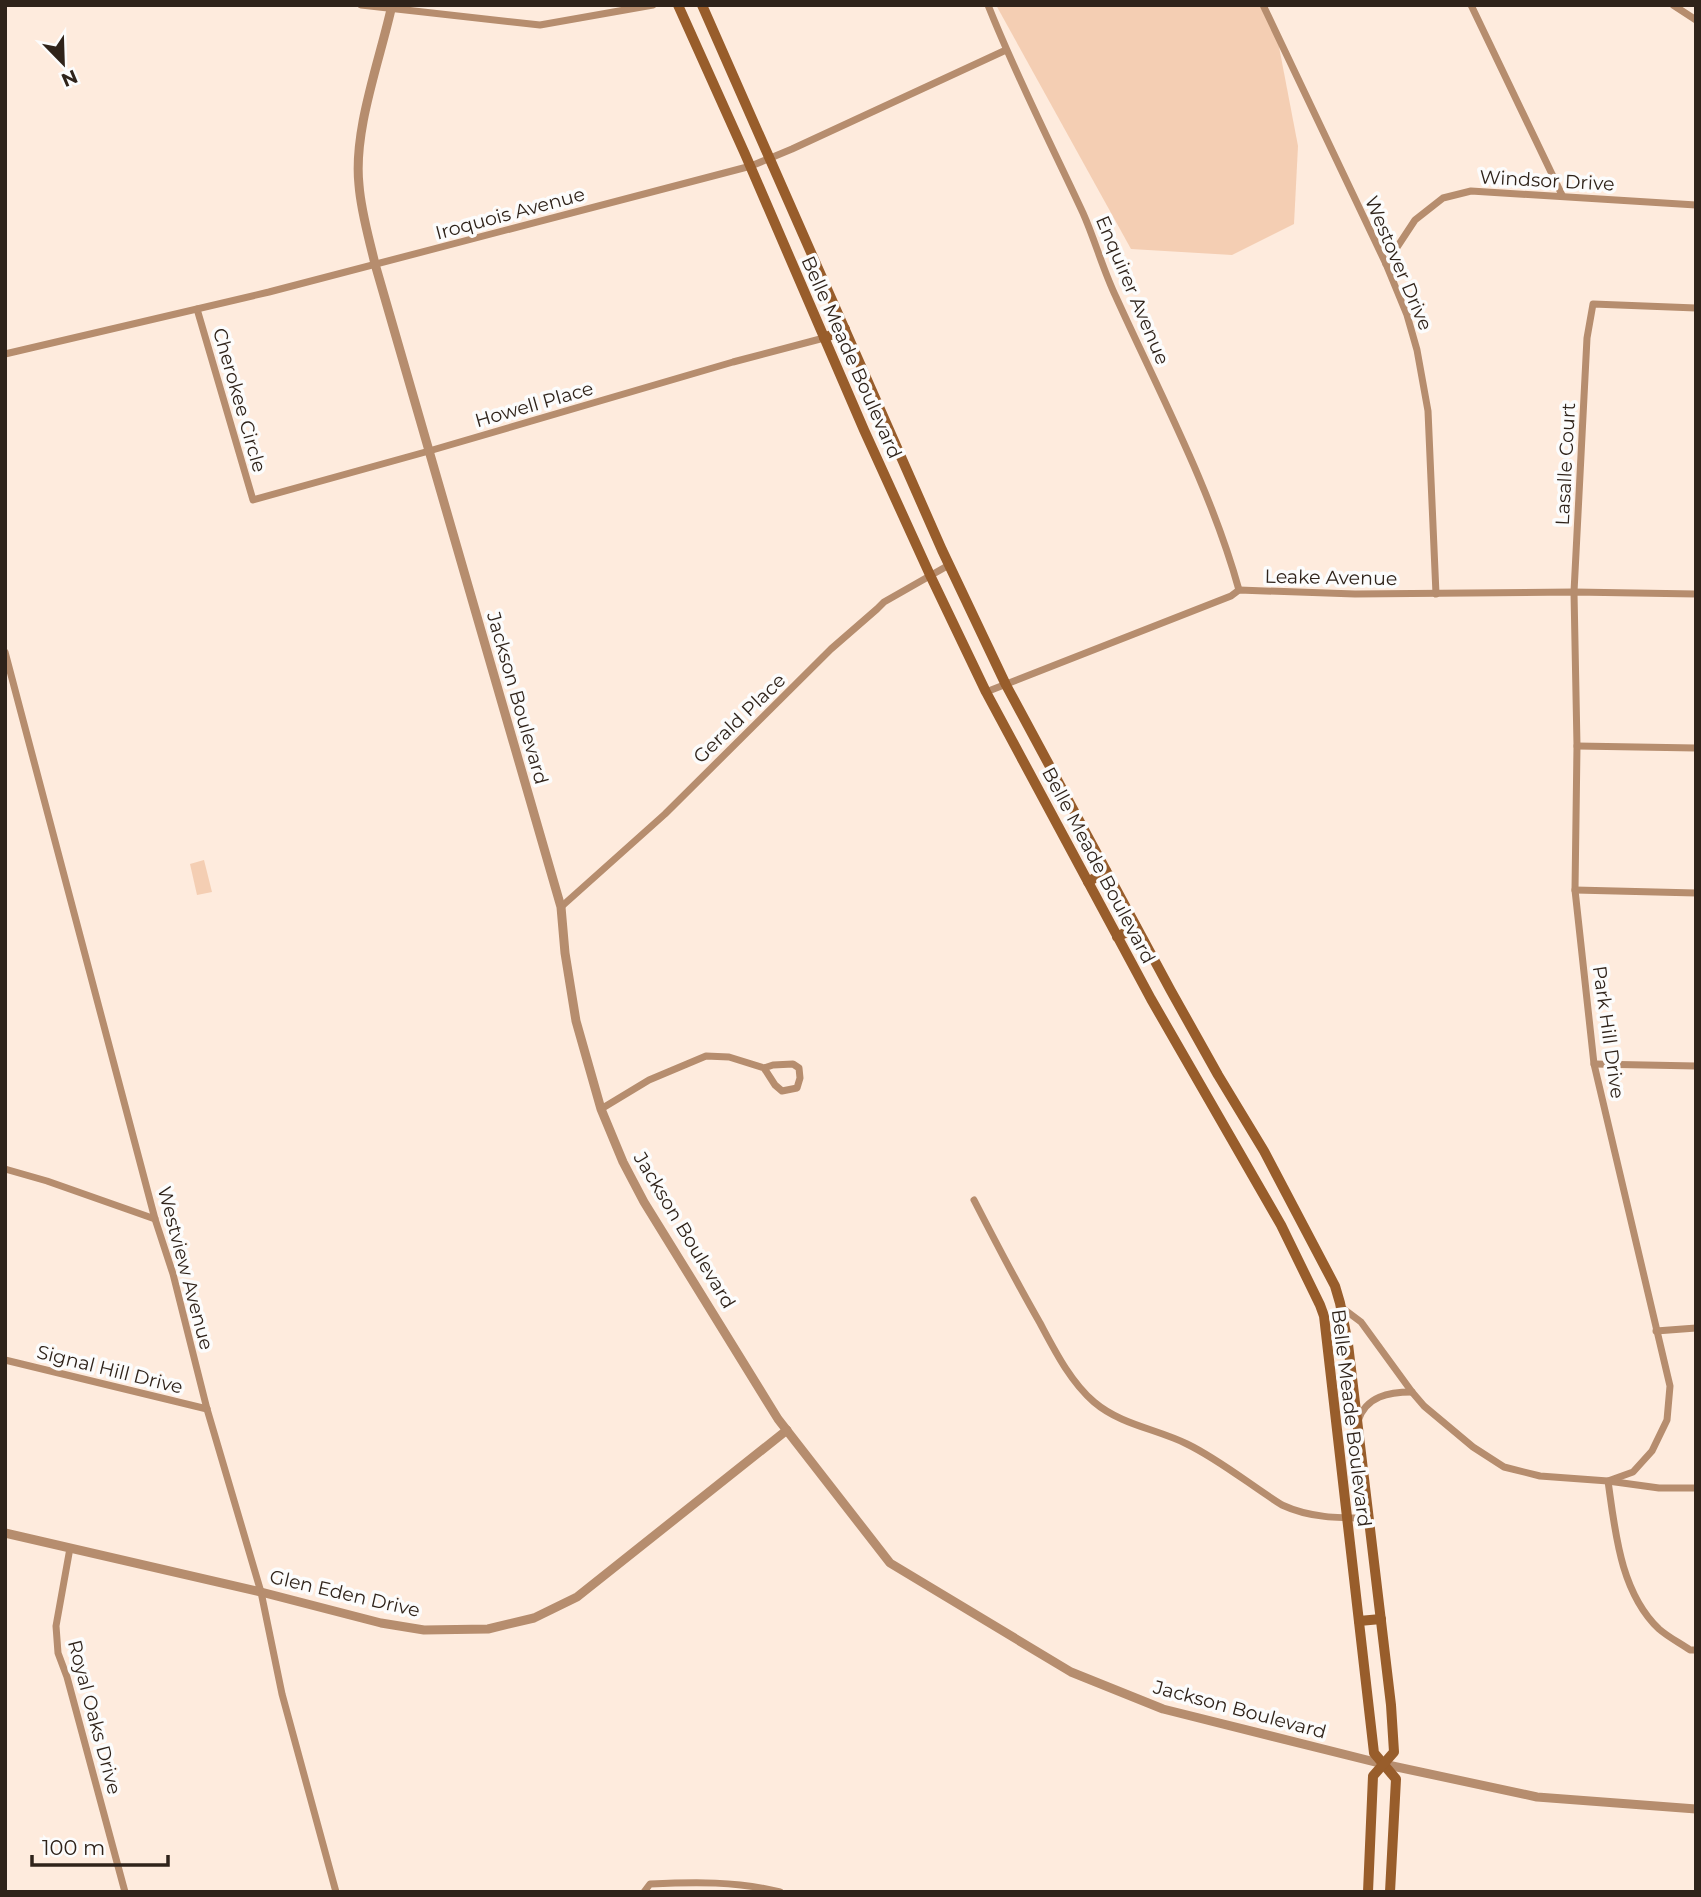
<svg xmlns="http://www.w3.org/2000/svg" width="1701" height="1897" viewBox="0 0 1701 1897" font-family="Montserrat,sans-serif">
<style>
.green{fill:#f4ceb3}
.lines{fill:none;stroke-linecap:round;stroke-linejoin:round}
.minor{stroke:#b68d6e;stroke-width:7}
.tertiary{stroke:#b68d6e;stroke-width:9}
.secondary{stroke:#985d2b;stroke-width:10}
.labels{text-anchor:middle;stroke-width:7;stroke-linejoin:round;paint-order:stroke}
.street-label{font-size:19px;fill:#2f231a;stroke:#fcfcfc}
</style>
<rect width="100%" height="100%" fill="#feebdd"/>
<g class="green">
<path d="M996,5H1264L1276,31L1298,146L1294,224L1232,255L1131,249Z"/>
<path d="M204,860L212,892L197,895L190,864Z"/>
</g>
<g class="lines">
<g class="minor">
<path d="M361,5L540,25L653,5"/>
<path d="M988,5C1016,76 1051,144 1083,213C1095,240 1103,270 1116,297C1159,392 1211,489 1239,590"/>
<path d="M1263,5L1386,264L1407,315L1417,350L1428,411L1436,594"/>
<path d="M1471,5L1562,195"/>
<path d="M1673,5L1696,20"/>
<path d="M1386,264L1415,220L1443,198L1471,191L1696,205"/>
<path d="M1696,308L1593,304L1587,338L1574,592L1577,746L1575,890L1594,1064L1670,1386L1667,1420L1652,1451L1633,1472L1608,1481C1615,1530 1620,1592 1659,1629C1668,1637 1680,1643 1690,1650H1696"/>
<path d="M197,309L253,500L429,451L733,362L824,338"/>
<path d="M5,354L269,292L751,166L792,149L1006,50"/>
<path d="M5,652L155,1219L173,1274L207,1409L261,1592L282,1694L336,1892"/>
<path d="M986,692L1231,596L1239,590L1355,594L1574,592L1696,594"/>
<path d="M1577,746L1696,748"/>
<path d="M1575,890L1696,893"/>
<path d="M561,907L665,814L831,649L877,609L884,602L949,565"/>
<path d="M1594,1064L1696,1066"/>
<path d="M601,1109L649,1080L706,1056L729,1057L764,1068L773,1065L793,1064L799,1068L800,1078L797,1088L782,1091L775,1085L764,1068"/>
<path d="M5,1169L47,1181L155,1219"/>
<path d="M974,1200C995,1241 1017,1283 1040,1323C1055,1351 1070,1381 1094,1402C1121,1425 1157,1429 1187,1444C1220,1460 1250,1485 1282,1505C1310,1518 1338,1518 1369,1518"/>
<path d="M1341,1307L1361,1322L1412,1392L1424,1406L1473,1447L1504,1467L1540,1476L1608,1481L1659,1488H1696"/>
<path d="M1656,1331L1696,1328"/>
<path d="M5,1360L207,1409"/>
<path d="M1358,1421C1366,1396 1389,1392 1412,1392"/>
<path d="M70,1548L56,1626L58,1653L67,1677L125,1892"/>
<path d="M644,1892L650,1884C694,1882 737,1881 780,1892"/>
</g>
<g class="tertiary">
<path d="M392,5C380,60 353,130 359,185C361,212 369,238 375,264L561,907L565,953L576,1021L601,1109L623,1162L644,1202L778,1419L890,1563L1071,1672L1163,1709L1383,1764L1537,1797L1696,1809"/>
<path d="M5,1533L261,1592L381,1623L424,1630L488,1629L534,1618L577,1597L787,1430"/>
</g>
<g class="secondary">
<path d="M678,5L745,154L864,430L930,575L986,692L1151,999L1281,1225L1320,1305L1324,1316L1374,1753L1396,1779L1390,1892"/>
<path d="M702,5L942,550L1006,685L1171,991L1218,1075L1264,1151L1335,1286L1340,1303L1348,1344L1391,1705L1394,1752L1373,1776L1368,1892"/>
<path d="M824,338L845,329"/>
<path d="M1088,882L1106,871"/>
<path d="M1117,937L1136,927"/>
<path d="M1359,1621L1381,1619"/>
</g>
</g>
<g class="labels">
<g class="street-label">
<text transform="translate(1547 180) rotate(3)" y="7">Windsor Drive</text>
<text transform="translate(510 213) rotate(-15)" y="7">Iroquois Avenue</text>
<text transform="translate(1399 263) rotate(67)" y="7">Westover Drive</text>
<text transform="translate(1133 290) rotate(67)" y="7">Enquirer Avenue</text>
<text transform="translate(852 357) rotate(66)" y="7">Belle Meade Boulevard</text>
<text transform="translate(240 400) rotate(74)" y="7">Cherokee Circle</text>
<text transform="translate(534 404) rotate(-16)" y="7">Howell Place</text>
<text transform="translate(1565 464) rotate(-87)" y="7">Lasalle Court</text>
<text transform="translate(1331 577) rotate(1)" y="7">Leake Avenue</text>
<text transform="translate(518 698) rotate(74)" y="7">Jackson Boulevard</text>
<text transform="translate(739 718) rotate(-44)" y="7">Gerald Place</text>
<text transform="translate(1099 865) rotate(62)" y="7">Belle Meade Boulevard</text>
<text transform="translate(1609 1032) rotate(82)" y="7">Park Hill Drive</text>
<text transform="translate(685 1230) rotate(59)" y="7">Jackson Boulevard</text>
<text transform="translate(186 1268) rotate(75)" y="7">Westview Avenue</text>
<text transform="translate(110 1369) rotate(14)" y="7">Signal Hill Drive</text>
<text transform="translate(1352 1418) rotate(83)" y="7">Belle Meade Boulevard</text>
<text transform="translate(345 1593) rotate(13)" y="7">Glen Eden Drive</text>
<text transform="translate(1240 1709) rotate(15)" y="7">Jackson Boulevard</text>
<text transform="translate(95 1717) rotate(75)" y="7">Royal Oaks Drive</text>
</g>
</g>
<rect width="1701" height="1897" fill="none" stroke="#2f231a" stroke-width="14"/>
<g transform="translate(63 63) rotate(157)" stroke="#fcfcfc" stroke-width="5" paint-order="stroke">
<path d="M0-5L12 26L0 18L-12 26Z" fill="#2f231a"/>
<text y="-10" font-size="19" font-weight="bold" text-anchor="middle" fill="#2f231a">N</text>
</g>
<path d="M32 1855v10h136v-10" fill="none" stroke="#2f231a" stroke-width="3.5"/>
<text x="42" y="1855" font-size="21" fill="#2f231a" stroke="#fcfcfc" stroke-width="5" paint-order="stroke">100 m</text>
</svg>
